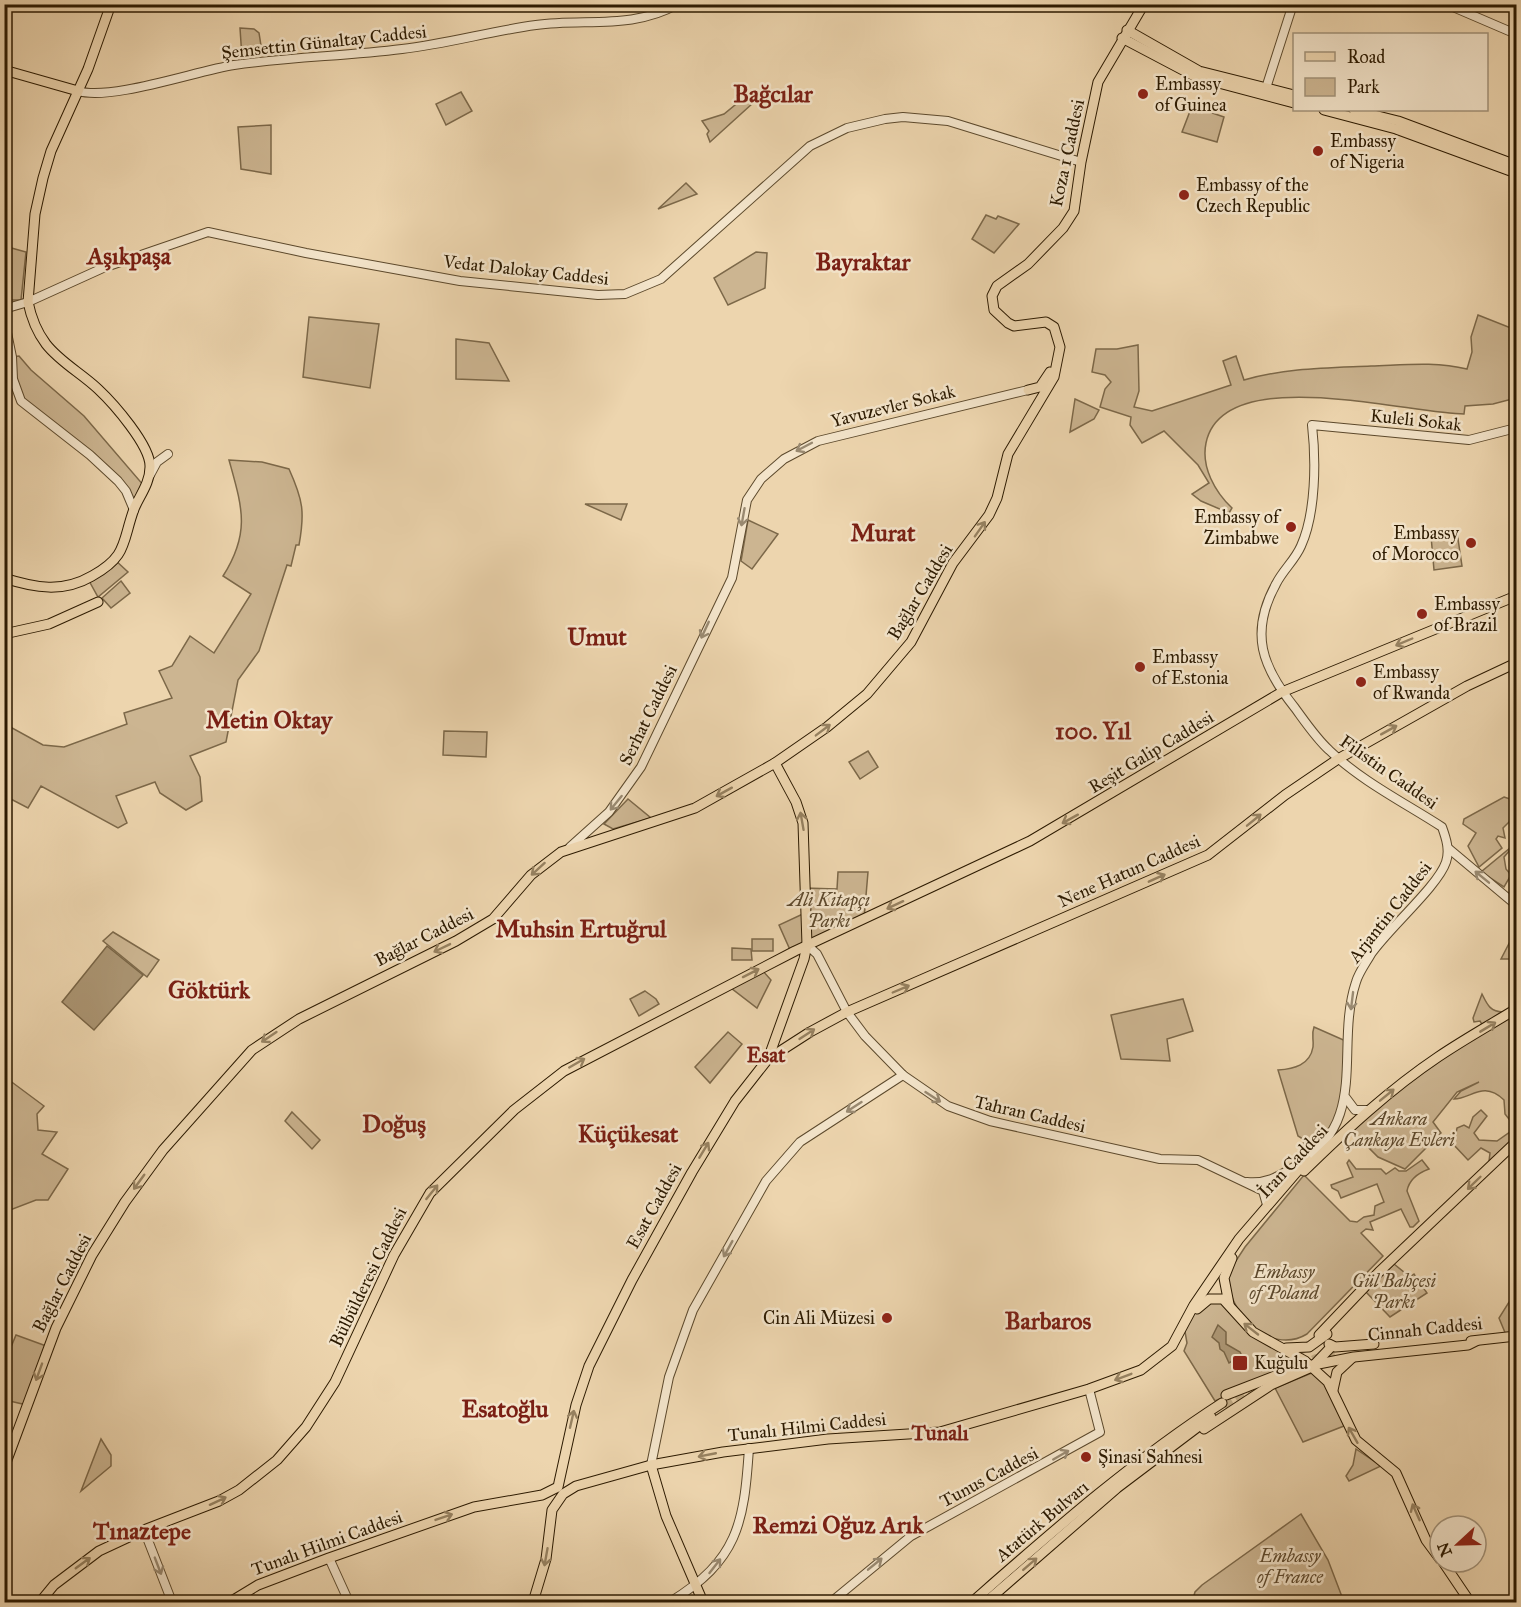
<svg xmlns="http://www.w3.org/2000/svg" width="1521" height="1607" viewBox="0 0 1521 1607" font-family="'IM FELL Great Primer',serif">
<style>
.green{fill:#ccb591;stroke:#7c6849;stroke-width:1.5}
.water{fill:#ab9573;stroke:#786445;stroke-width:1.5}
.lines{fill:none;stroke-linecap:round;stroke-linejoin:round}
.major-tunnel{stroke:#c6b08b;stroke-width:9;stroke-dasharray:9 4.5;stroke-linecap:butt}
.minor-casing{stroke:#5c492c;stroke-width:10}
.major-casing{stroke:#2c1a01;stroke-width:11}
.minor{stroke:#f3e4ca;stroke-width:8}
.major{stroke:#edd5ae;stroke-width:9}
.oneway{stroke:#998970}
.oneway2{stroke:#968160}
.poi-dot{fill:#8f2418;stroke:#f3e4ca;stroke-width:2}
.labels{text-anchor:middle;stroke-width:5;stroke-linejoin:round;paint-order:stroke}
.street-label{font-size:18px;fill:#2c1a01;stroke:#f3e4ca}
.poi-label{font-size:18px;fill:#2c1a01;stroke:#f3e4ca;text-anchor:start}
.park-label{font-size:18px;font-style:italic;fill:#5c482c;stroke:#f3e4ca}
.quarter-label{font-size:21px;font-weight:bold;fill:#7a1f14;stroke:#f3e4ca}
.district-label{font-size:24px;font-weight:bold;fill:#7a1f14;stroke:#f3e4ca}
</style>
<rect width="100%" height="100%" fill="#edd5ae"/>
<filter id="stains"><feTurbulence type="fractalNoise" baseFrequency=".00333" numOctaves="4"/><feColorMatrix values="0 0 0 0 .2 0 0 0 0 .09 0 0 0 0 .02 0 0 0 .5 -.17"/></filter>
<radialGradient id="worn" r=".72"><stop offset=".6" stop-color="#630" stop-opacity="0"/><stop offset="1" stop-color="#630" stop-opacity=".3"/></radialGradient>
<g class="green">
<path d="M240,28L254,29L259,33L262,52L259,56L242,58Z"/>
<path d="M461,92L472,111L446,125L436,104Z"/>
<path d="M746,96L753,103L710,142L707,134L709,131L702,121L724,114Z"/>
<path d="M1192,106L1224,117L1217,142L1182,132Z"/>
<path d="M271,125V174L241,169L238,127Z"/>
<path d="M686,183L697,194L658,209Z"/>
<path d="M986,215L996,219L998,216L1019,224L994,253L972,239Z"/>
<path d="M4,240L8,247L26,252L21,300H5Z"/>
<path d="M756,252L767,253L765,288L728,305L714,278Z"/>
<path d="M1478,315L1516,330V398L1493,404L1465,406L1464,414C1408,414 1223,361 1206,443C1201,467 1215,492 1232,508L1229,513L1201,501L1192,494L1209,483L1198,465L1164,431L1142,443L1130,425L1131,417L1100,407L1105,389L1111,382L1105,375L1092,372L1096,349H1117L1138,345L1139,391L1134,407L1152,411L1231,385L1223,361L1236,356L1244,380C1285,368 1327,368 1371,366C1403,365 1435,361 1467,369L1472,352L1471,337Z"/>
<path d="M309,317L379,324L370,388L303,377Z"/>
<path d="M456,339L489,343L509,381L456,379Z"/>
<path d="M19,356L31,370L84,416L145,487L134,510L118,481L21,401L12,357Z"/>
<path d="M1075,399L1099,410L1094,419L1070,432Z"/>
<path d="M229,460L262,462L289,469C303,500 305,512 299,545H296L291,566L287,565L259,651L238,680L226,742L190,756L200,777L202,801L186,810L160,793L155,782L116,796L127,823L118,828L41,786L28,808L5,796V724L43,745L64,747L127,724L124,713L172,698L159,671L172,666L190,636L214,653L251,594L223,576C251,532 242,507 229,460Z"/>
<path d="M585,504H627L621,520Z"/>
<path d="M748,520L778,534L752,569L741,561Z"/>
<path d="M1457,532L1462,566L1434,570L1431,536Z"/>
<path d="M114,559L128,572L98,597L88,579Z"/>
<path d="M121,581L130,593L111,608L102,598Z"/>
<path d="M444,731L487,732L486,757L443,755Z"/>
<path d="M868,751L878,767L860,779L849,762Z"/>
<path d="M1504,797L1516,801V824L1512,819L1503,828L1505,838L1498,836L1496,839L1502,848L1479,867L1468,846L1476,833L1463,824L1464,819Z"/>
<path d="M628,799L651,818L613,829L604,824Z"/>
<path d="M1516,843L1504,857L1506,869L1511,875L1504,887L1481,872Z"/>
<path d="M838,872H868L864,919L791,952L779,925L805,913V888L837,889Z"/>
<path d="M1516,930V966H1515L1511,959H1501Z"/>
<path d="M113,932L159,960L147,977L103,941Z"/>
<rect x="752" y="939" width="21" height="12"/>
<path d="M732,948L751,949L752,960H732Z"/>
<path d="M762,970L771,980L757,1008L731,988Z"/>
<path d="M645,991L656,999L659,1004L639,1016L630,999Z"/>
<path d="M1482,994C1487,1004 1490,1012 1503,1012L1483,1026L1480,1021L1474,1022L1473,1018Z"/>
<path d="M1183,999L1193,1031L1167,1039L1170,1061L1121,1059L1111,1015Z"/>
<path d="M1516,1013V1128L1505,1114L1504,1100C1483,1080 1471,1099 1454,1099L1461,1091L1479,1082L1457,1092L1433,1122L1441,1133L1405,1169L1378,1157L1350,1129L1437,1060Z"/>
<path d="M1314,1027L1348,1042L1343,1107L1309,1158L1305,1154L1303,1139L1298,1136L1278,1070C1294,1069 1310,1065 1313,1047C1314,1039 1311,1035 1314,1027Z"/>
<path d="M728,1032L742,1044L710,1083L695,1067Z"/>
<path d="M5,1077L44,1106L37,1114L38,1130L57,1132L42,1154L68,1169L48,1200H36L5,1212Z"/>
<path d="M1481,1110L1487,1116L1474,1133L1479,1140L1497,1141L1510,1132L1516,1137L1489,1161L1490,1153L1481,1148L1468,1160L1453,1144L1449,1136L1456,1133L1457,1128L1464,1125L1469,1128L1473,1117Z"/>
<path d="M292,1112L320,1140L312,1149L285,1121Z"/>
<path d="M1349,1160L1356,1169H1381L1386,1174L1395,1168L1399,1171H1406L1422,1160L1429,1169C1418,1173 1409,1180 1407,1191L1419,1221L1413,1227H1410L1401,1209L1370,1222L1373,1230L1366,1229L1361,1233L1383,1256L1307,1334C1269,1357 1225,1310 1228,1273L1245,1247L1304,1175L1350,1221L1357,1222L1364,1217L1374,1215L1375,1206L1384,1202L1377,1184L1341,1198L1338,1191L1332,1188L1331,1185L1353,1177L1347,1163Z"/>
<path d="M1394,1264L1410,1277L1414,1274L1427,1293L1390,1317L1366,1292Z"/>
<path d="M1216,1297L1283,1353V1371L1215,1401L1184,1351L1187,1343L1184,1326L1189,1317Z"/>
<path d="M1516,1299V1333L1506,1335L1499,1318L1509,1302Z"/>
<path d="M16,1335L49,1347L27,1405L5,1400L4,1364Z"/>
<path d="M1314,1372L1330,1391L1344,1426L1303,1442L1275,1388Z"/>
<path d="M101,1439L111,1455V1466L81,1491Z"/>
<path d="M1356,1449L1381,1466L1349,1481L1346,1476L1353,1465Z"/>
<path d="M1301,1514L1328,1560L1344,1602H1192L1195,1592L1202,1585Z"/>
</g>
<g class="water">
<path d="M107,946L143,975L94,1030L62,1002Z"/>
<path d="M1218,1325L1226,1332V1344L1240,1352L1243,1358L1236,1356V1359L1229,1363L1224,1352L1220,1349L1219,1343L1212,1337Z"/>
</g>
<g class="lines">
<g class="major-tunnel">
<path d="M1301,1366L1315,1359L1337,1354"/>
<path d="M1265,1377L1309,1344"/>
<path d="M1225,1407L1270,1382"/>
</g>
<defs>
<g id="minor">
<path d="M1446,4L1516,34"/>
<path d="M1266,88L1293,4"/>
<path d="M78,91C111,101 196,71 234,65C290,57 346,56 402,49C447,44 491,31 536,25C585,18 632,30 678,4"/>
<path d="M4,309L28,302L103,268L208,232L306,253L460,281L598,295L625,294L661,279L810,146L847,128L885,119L903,117L948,121L1081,162"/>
<path d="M4,318L12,357L13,379L21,401L90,455L118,481L126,491L134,510"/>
<path d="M150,475L157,462L168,454"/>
<path d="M570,847L609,812L641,767L732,578L747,500L761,479L784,459L818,441L1028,390"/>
<path d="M1448,848L1516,905"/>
<path d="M807,945L817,954L847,1012L865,1036L903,1075L948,1106L990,1121L1160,1159L1198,1160L1263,1191L1267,1205"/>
<path d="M1346,1098L1355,1110H1369"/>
<path d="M1247,1182C1269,1184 1280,1175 1297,1165C1371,1121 1334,1048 1356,982C1359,972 1366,963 1371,954C1388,929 1438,886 1446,862C1450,850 1446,838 1442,827C1405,803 1361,781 1329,750C1316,738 1306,723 1295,708C1262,667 1249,633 1276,584C1283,570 1295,560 1301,546C1316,513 1316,460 1312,425L1469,440L1516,428"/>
<path d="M651,1465L669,1377L693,1310L766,1181L800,1142L903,1075"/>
<path d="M144,1530L172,1602"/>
<path d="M329,1558L349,1602"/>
<path d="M670,1602C738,1560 744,1524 749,1448"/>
<path d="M831,1602L911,1536L1100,1432L1089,1389"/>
</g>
<g id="major">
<path d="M1127,30L1199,71L1294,95"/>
<path d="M1122,38L1196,77L1294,103"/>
<path d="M4,70L78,91"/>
<path d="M1324,110L1396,129L1516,173"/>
<path d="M1354,110L1398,121L1516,165"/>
<path d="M1028,390L1040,387L1050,372"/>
<path d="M4,578C35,588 63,593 92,576C128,556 122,542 134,509C140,495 150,483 150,467C151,446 113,403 98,389C81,373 60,362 46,344C37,332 31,317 28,302L35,214L43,178L51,151L88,69L111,4"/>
<path d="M4,634L49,624L98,602"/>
<path d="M768,1059L810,1032L847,1012L1208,855L1285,795L1338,759L1467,686L1516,663"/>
<path d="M1304,1171C1346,1130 1389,1090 1438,1057C1463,1040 1490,1025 1516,1009"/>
<path d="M1229,1304L1224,1278L1232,1258"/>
<path d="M1197,1309L1209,1299H1223L1253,1332L1305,1361L1328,1382L1356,1440L1396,1473L1426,1540L1440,1559"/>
<path d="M1319,1335L1379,1272L1516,1142"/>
<path d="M1471,1341L1516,1336"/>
<path d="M1329,1344L1335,1347L1374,1344"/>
<path d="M1286,1348L1309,1347L1327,1334"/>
<path d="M1333,1390L1337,1372L1352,1358"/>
<path d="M1226,1395L1293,1369L1354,1357L1468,1345L1476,1341"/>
<path d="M1204,1429L1271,1385L1312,1367L1332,1346"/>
<path d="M651,1465L666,1516L703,1602"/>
<path d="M4,1468L56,1328L92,1255L125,1202L163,1150L252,1050L299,1019L456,941L493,919L531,875L561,852L695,808L775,763L827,727L867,694L911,642L953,563L989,515L997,498L1008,454L1054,377L1060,347L1054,327L1046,322L1014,326L1008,323L994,310L992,296L997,286L1028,264L1063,228L1074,211L1081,162L1098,82L1144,4"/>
<path d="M1443,1562L1470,1602"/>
<path d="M40,1602L54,1585L99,1551L144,1530L219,1501L239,1490L277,1460L306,1427L335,1382L394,1255L430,1193L514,1110L564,1071L795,951L1030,841L1282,692L1516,596"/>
<path d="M230,1602L258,1585L329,1558L474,1507L542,1495L558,1487L576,1405L589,1366L632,1280L692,1172L735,1101L768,1059L804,959L807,945L803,823L796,802L775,763"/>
<path d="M533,1602L546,1559L552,1510L563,1494L576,1486L651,1465L723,1452L828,1439L940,1432L1089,1389L1141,1370L1172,1346L1194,1305L1239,1239L1307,1160"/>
<path d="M972,1602C1052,1532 1132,1461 1222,1403"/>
<path d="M986,1602L1117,1488L1211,1417"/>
</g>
</defs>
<use href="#minor" class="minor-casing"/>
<use href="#major" class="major-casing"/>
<use href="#minor" class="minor"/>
<use href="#major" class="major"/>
</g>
<defs><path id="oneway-shaft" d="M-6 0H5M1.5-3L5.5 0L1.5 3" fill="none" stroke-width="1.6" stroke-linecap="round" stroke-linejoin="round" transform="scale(1.5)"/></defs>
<g class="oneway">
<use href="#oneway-shaft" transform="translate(804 447) rotate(152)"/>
<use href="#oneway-shaft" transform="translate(743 517) rotate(100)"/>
<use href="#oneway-shaft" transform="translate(705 630) rotate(115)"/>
<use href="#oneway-shaft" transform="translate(616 803) rotate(129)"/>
<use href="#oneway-shaft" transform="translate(1482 877) rotate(-141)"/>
<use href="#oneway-shaft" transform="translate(1352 1001) rotate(97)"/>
<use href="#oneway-shaft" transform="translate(933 1097) rotate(33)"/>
<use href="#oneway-shaft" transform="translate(854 1107) rotate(147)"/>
<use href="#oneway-shaft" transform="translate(728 1249) rotate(119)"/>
<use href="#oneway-shaft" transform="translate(1061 1455) rotate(-30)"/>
<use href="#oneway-shaft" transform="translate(875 1564) rotate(-39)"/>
<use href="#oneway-shaft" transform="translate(158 1566) rotate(69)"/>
<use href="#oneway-shaft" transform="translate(715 1566) rotate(-52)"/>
</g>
<g class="oneway2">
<use href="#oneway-shaft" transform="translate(980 529) rotate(-55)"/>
<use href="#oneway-shaft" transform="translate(1404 642) rotate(157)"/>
<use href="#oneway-shaft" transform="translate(823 730) rotate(-37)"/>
<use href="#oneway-shaft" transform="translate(1389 730) rotate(-29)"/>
<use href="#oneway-shaft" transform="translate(724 792) rotate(151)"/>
<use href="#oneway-shaft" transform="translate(1070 819) rotate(151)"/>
<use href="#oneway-shaft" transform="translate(1254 820) rotate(-39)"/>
<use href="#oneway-shaft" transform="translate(802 821) rotate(-100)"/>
<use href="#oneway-shaft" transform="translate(538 869) rotate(138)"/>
<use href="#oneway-shaft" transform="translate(1157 878) rotate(-24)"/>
<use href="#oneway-shaft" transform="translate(895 905) rotate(155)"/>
<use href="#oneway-shaft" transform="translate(442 948) rotate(154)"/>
<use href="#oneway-shaft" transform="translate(751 973) rotate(-27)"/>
<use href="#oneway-shaft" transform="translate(901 989) rotate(-23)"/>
<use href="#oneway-shaft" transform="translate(1488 1027) rotate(-31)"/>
<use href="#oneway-shaft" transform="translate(807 1034) rotate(-33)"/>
<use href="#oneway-shaft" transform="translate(269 1037) rotate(146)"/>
<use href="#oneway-shaft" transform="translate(577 1063) rotate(-30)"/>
<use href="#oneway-shaft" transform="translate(1387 1095) rotate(-39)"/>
<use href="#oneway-shaft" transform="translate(704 1150) rotate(-59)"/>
<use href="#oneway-shaft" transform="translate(139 1182) rotate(126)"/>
<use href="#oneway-shaft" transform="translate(1474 1183) rotate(136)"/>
<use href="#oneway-shaft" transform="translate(432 1192) rotate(-51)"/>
<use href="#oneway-shaft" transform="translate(1251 1329) rotate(-142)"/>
<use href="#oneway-shaft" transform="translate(39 1372) rotate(110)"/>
<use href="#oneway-shaft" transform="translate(1123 1377) rotate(159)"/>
<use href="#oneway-shaft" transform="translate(572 1419) rotate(-77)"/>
<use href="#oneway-shaft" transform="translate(1353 1435) rotate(-120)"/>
<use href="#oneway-shaft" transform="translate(707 1455) rotate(169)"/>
<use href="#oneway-shaft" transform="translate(218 1501) rotate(-25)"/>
<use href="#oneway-shaft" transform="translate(1416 1512) rotate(-114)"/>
<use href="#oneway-shaft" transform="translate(444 1517) rotate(-19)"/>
<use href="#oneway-shaft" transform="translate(546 1557) rotate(100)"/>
<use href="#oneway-shaft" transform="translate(83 1563) rotate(-36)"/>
<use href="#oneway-shaft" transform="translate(1030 1564) rotate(-41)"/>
</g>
<g class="poi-dot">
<circle cx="1143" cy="94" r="6"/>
<circle cx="1318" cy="151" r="6"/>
<circle cx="1184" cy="195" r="6"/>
<circle cx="1291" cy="527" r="6"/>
<circle cx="1471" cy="543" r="6"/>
<circle cx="1422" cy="614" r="6"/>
<circle cx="1140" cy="667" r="6"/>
<circle cx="1361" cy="682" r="6"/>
<circle cx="887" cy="1318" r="6"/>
<rect x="1232" y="1355" width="16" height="16" rx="3"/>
<circle cx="1086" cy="1457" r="6"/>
</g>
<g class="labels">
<g class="street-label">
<text transform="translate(324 42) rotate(-6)" y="6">Şemsettin Günaltay Caddesi</text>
<text transform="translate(1067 153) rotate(-78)" y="6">Koza 1 Caddesi</text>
<text transform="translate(526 270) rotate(6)" y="6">Vedat Dalokay Caddesi</text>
<text transform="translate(893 406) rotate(-14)" y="6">Yavuzevler Sokak</text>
<text transform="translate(1416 420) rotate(6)" y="6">Kuleli Sokak</text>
<text transform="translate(920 592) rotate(-59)" y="6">Bağlar Caddesi</text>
<text transform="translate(648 715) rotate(-64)" y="6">Serhat Caddesi</text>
<text transform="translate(1151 752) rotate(-31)" y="6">Reşit Galip Caddesi</text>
<text transform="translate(1389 772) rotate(35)" y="6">Filistin Caddesi</text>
<text transform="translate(1129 871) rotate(-24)" y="6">Nene Hatun Caddesi</text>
<text transform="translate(1390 912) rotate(-52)" y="6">Arjantin Caddesi</text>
<text transform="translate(424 937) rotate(-27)" y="6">Bağlar Caddesi</text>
<text transform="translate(1030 1114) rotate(13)" y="6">Tahran Caddesi</text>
<text transform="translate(1293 1161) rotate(-47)" y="6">İran Caddesi</text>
<text transform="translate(654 1206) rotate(-61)" y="6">Esat Caddesi</text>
<text transform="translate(368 1277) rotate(-64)" y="6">Bülbülderesi Caddesi</text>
<text transform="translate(62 1283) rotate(-63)" y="6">Bağlar Caddesi</text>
<text transform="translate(1425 1329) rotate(-6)" y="6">Cinnah Caddesi</text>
<text transform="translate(807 1427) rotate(-6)" y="6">Tunalı Hilmi Caddesi</text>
<text transform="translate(989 1477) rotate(-28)" y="6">Tunus Caddesi</text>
<text transform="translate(1042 1521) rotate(-40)" y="6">Atatürk Bulvarı</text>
<text transform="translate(327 1543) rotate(-20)" y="6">Tunalı Hilmi Caddesi</text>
</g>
<g class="poi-label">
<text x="1155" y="90">Embassy<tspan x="1155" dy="21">of Guinea</tspan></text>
<text x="1330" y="147">Embassy<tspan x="1330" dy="21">of Nigeria</tspan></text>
<text x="1196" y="191">Embassy of the<tspan x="1196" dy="21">Czech Republic</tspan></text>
<text x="1279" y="523" text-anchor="end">Embassy of<tspan x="1279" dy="21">Zimbabwe</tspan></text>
<text x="1459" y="539" text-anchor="end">Embassy<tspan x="1459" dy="21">of Morocco</tspan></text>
<text x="1434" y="610">Embassy<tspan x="1434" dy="21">of Brazil</tspan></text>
<text x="1152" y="663">Embassy<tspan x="1152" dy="21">of Estonia</tspan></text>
<text x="1373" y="678">Embassy<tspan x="1373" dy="21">of Rwanda</tspan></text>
<text x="875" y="1324" text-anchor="end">Cin Ali Müzesi</text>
<text x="1254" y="1369">Kuğulu</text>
<text x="1098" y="1463">Şinasi Sahnesi</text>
</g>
<g class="park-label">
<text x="829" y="906">Ali Kitapçı<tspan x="829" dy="21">Parkı</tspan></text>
<text x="1399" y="1125">Ankara<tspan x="1399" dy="21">Çankaya Evleri</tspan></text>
<text x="1284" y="1278">Embassy<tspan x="1284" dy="21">of Poland</tspan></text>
<text x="1394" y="1287">Gül Bahçesi<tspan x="1394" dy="21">Parkı</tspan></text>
<text x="1290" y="1562">Embassy<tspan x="1290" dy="21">of France</tspan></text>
</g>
<g class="quarter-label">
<text x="766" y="1062">Esat</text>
<text x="940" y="1440">Tunalı</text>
</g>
<g class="district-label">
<text x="773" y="102">Bağcılar</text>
<text x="129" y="264">Aşıkpaşa</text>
<text x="863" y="270">Bayraktar</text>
<text x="883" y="541">Murat</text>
<text x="597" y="645">Umut</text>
<text x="269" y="728">Metin Oktay</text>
<text x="1093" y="739">100. Yıl</text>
<text x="581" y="937">Muhsin Ertuğrul</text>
<text x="209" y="998">Göktürk</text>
<text x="394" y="1132">Doğuş</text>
<text x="628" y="1142">Küçükesat</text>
<text x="1048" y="1329">Barbaros</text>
<text x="505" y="1417">Esatoğlu</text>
<text x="838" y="1533">Remzi Oğuz Arık</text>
<text x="142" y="1539">Tınaztepe</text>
</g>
</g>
<rect width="1521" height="1607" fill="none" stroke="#edd5ae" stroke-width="24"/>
<rect x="6" y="6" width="1509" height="1595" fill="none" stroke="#2c1a01" stroke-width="3"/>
<rect x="12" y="12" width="1497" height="1583" fill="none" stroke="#2c1a01" stroke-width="1.5"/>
<rect x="1293" y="33" width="195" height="78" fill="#f3e4ca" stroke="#a3937a" stroke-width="1.5"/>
<rect x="1305" y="52" width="30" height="9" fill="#edd5ae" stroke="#a3937a" stroke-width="1.5"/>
<text x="1347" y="63" font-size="18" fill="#2c1a01">Road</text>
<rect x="1305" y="78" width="30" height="18" fill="#ccb591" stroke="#a3937a" stroke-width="1.5"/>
<text x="1347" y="93" font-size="18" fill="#2c1a01">Park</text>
<g transform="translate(1458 1544) rotate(248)"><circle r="28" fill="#f3e4ca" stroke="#a3937a" stroke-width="1.5"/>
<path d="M0-4.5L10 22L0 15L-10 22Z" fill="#8f2418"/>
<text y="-9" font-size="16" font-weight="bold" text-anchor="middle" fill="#2c1a01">N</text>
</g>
<rect width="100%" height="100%" filter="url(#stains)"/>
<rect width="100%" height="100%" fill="url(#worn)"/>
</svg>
